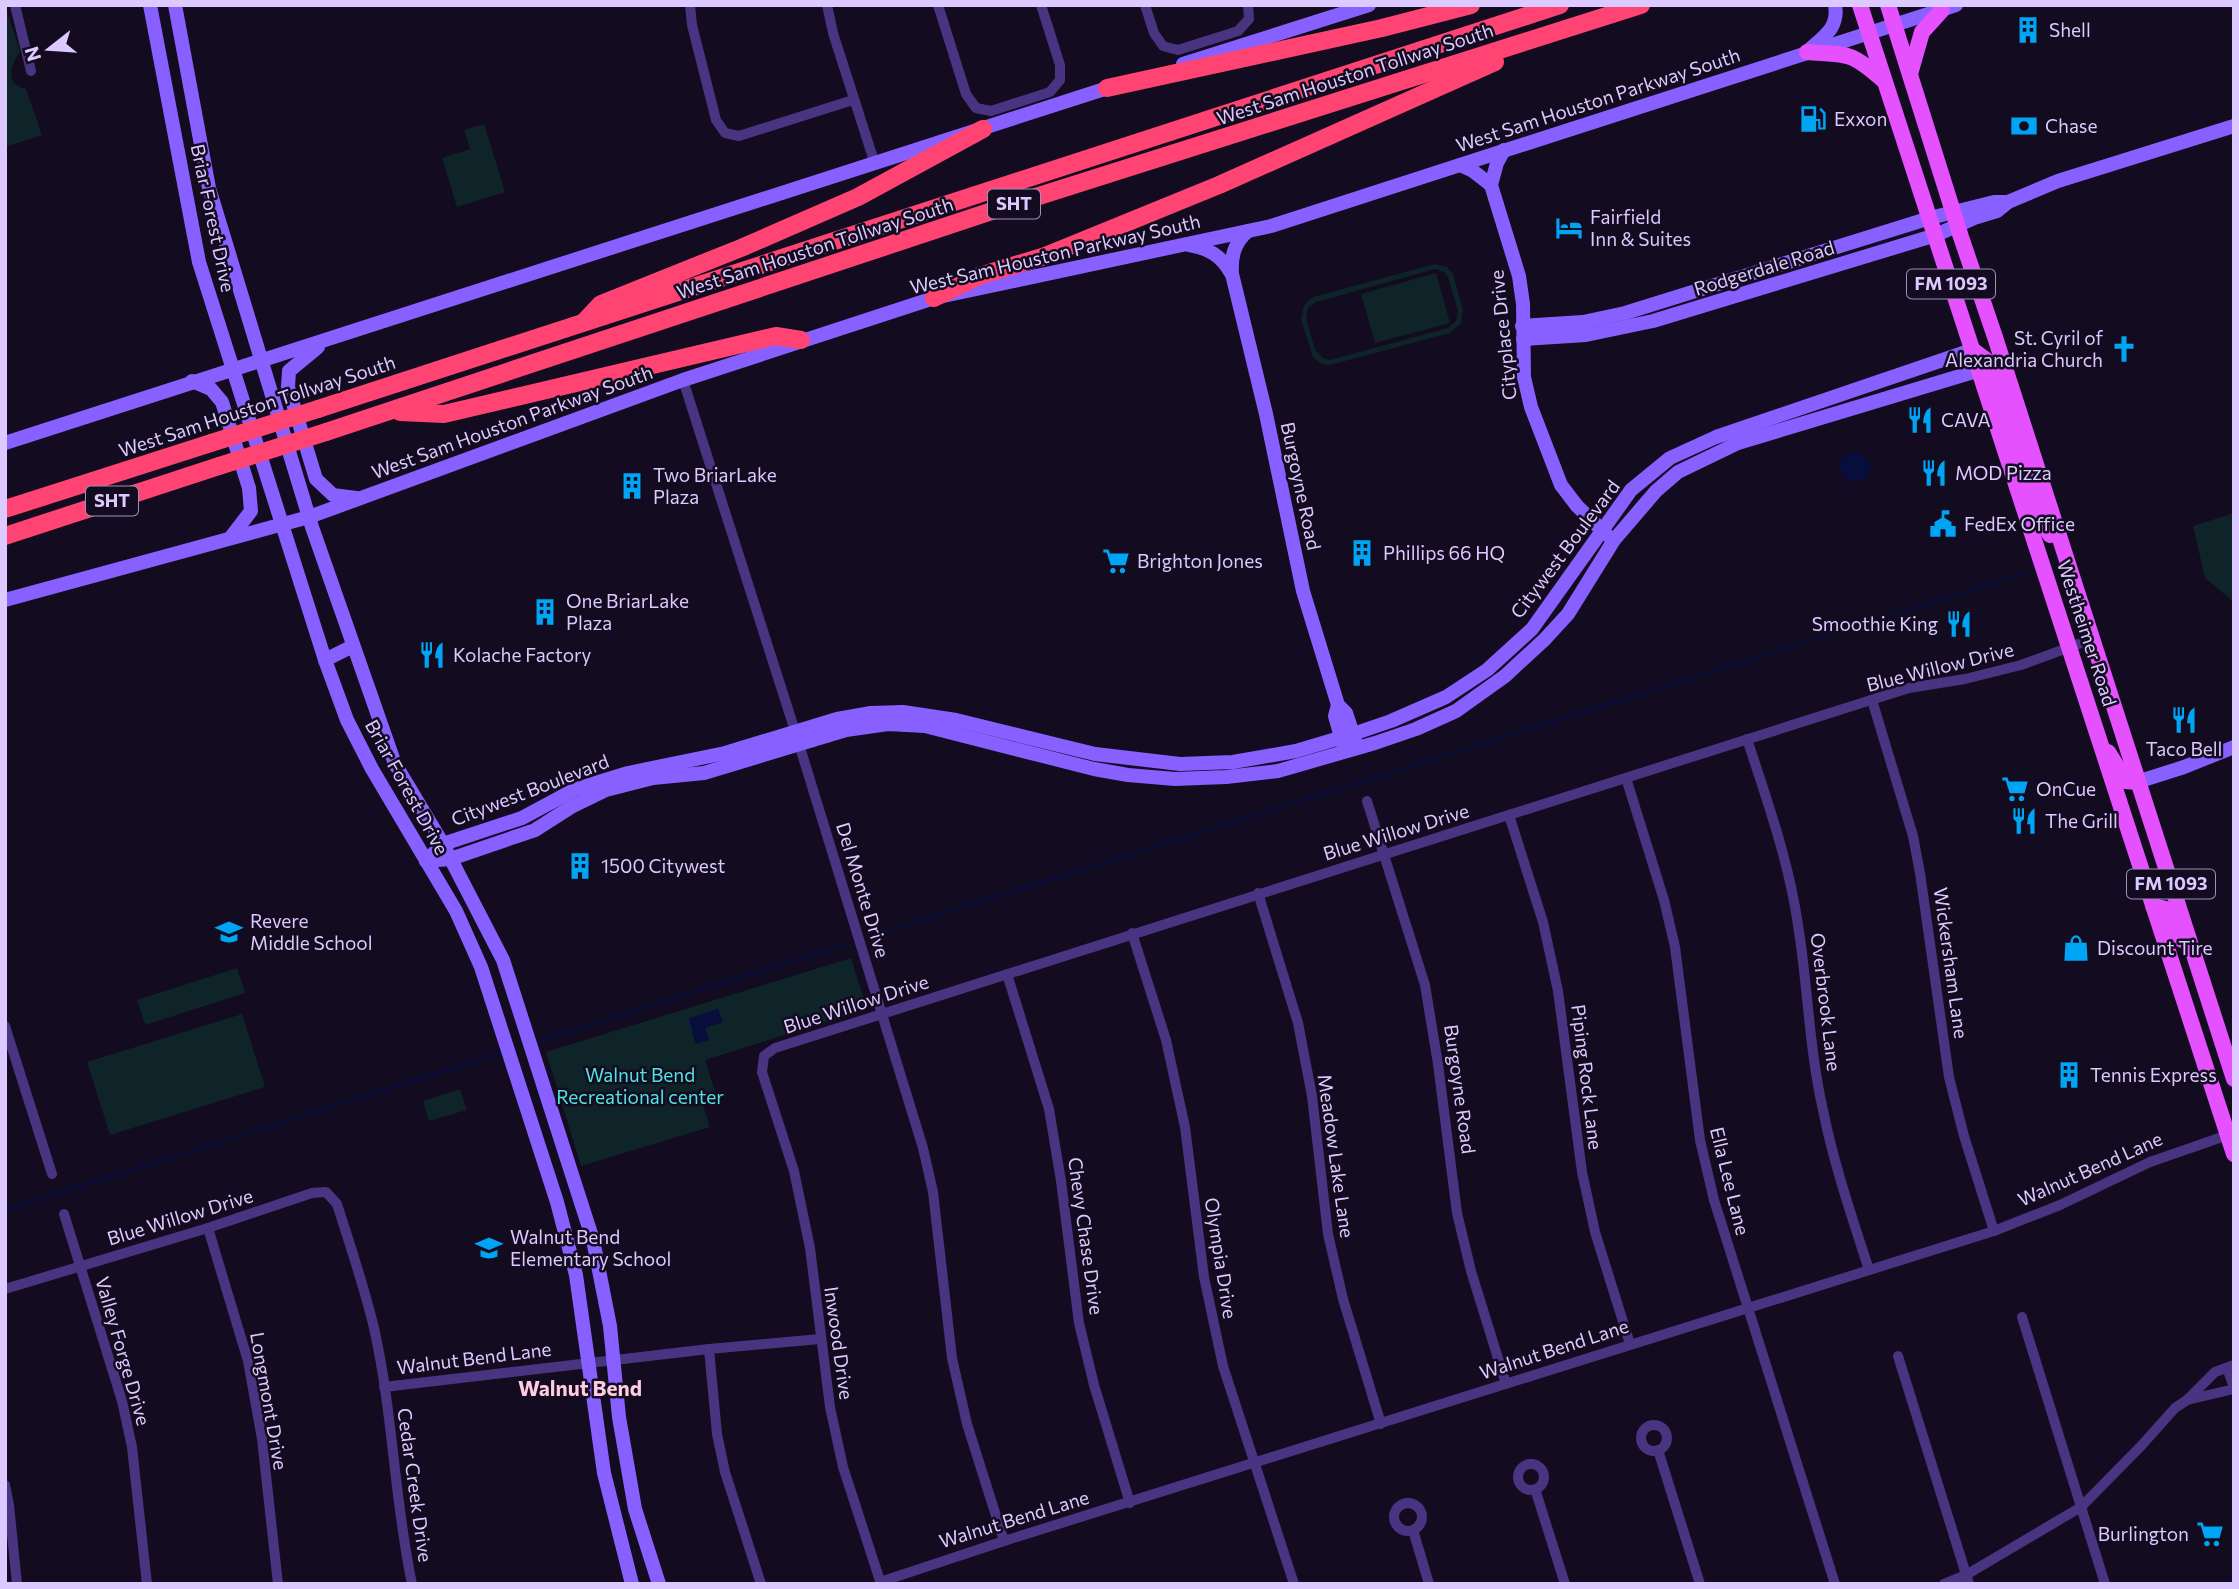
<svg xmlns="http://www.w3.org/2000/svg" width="2239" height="1589" viewBox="0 0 2239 1589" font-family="Commissioner,sans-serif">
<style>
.green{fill:#0e2429;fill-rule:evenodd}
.water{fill:#070e3c}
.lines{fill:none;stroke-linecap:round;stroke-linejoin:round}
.stream{stroke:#070e3c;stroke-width:2.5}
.street{stroke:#483480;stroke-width:10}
.secondary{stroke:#8860ff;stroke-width:14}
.primary{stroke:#e550ff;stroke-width:16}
.highway{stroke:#ff4473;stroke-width:18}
.highway-bridge{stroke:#ff4473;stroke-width:18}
.labels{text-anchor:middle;stroke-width:5;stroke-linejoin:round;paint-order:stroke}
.shield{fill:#130b1f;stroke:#9f90bc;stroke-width:2}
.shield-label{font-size:18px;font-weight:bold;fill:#dbc9ff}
.poi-label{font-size:19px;fill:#dbc9ff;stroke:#130b1f;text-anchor:start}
.street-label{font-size:19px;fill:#dbc9ff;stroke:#130b1f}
.park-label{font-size:19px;fill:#50e4e0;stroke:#130b1f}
.neighbourhood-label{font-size:21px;font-weight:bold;fill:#ffcbe0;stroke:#130b1f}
</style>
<rect width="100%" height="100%" fill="#130b1f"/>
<g class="green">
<path d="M5,6L20,51C11,65 4,84 26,89L42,135L5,147Z"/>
<path d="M484,124L505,192L457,207L442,158L470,149L464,130Z"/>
<path d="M1435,264L1447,267L1453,274L1463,310L1461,323L1450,333L1330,365L1321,364L1313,357L1301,319L1304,305L1313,297ZM1435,269L1444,272L1448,277L1458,311L1456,321L1448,328L1330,360L1323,358L1315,350L1306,318L1308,308L1316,302Z"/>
<path d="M1436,273L1450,323L1375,343L1361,294Z"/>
<path d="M2234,513V602L2205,578L2193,526Z"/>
<path d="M851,958L867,1009L705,1060L715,1092L700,1096L710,1127L581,1166L546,1052Z"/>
<path d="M237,968L245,993L145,1025L137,1000Z"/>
<path d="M242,1014L265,1087L110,1135L87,1062Z"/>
<path d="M460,1089L467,1110L429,1121L423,1101Z"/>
</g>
<g class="water">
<circle cx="1855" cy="467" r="15"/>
<path d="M718,1009L723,1022L705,1028L709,1040L695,1044L689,1018Z"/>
</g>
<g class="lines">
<g class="stream">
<path d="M871,936L2025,573"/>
<path d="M539,1041L849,943"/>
<path d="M5,1210L501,1053"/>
</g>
<g class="street">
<path d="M15,5L31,71"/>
<path d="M690,5L692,25L716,120L725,133L739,136L853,100"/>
<path d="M827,5L833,33L875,164"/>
<path d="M938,5L966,94L976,108L991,111L1050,92L1060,80V65L1041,5"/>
<path d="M1145,5L1154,33L1163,46L1178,50L1238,31L1249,19L1248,5"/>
<path d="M683,380L795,731L923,1148L933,1192L952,1358L967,1424L1004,1541"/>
<path d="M1872,700L1913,836L1920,873L1949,1077L1964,1136L1994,1231"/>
<path d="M1747,739C1767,800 1789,862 1798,925C1808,986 1809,1049 1823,1110C1834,1165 1852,1217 1869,1270"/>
<path d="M1626,778L1664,900L1675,947L1700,1140L1714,1200L1835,1584"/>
<path d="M1367,801L1425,985L1438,1064L1457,1213L1471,1271L1506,1384"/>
<path d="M1509,815L1543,922L1558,991L1582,1172L1595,1232L1630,1344"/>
<path d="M1258,893L1298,1023L1312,1096L1328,1234L1343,1299L1381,1424"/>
<path d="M1132,933L1166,1040L1185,1127L1204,1277L1223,1366L1294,1584"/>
<path d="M1007,974L1049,1109L1061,1181L1079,1323L1094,1385L1130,1503"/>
<path d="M5,1026L52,1174"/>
<path d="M64,1214L122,1401L132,1447L147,1584"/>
<path d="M208,1228L248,1361L262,1439L278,1584"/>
<path d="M5,1289L208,1228L312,1193L326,1192L337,1204C350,1245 364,1286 374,1328C393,1412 394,1499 412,1584"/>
<path d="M2022,1317L2105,1584"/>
<path d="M709,1349L717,1434L725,1472L761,1584"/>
<path d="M1898,1356L1969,1584"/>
<path d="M2227,1368L2234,1387"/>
<path d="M384,1387L709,1349L820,1339"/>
<path d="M2187,1400L2234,1389"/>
<circle cx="1654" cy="1438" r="13"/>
<path d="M1658,1450L1700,1584"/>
<circle cx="1531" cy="1477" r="13"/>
<path d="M5,1485L9,1505L17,1584"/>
<path d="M1535,1489L1565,1584"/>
<circle cx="1408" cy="1517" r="14"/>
<path d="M1413,1530L1429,1584"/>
<path d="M880,1582L1004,1541L1994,1231L2060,1205L2150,1162L2228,1135"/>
<path d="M881,1584L843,1467L830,1407L810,1248L794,1171L762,1072L764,1056L775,1048L1909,688L1965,679L2021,665L2092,639"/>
<path d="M1944,1584L1966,1575L2081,1507L2141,1446L2175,1408L2187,1400L2215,1372L2234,1365"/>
</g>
<g class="secondary">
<path d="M150,5L199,262L325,660L347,720L372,769L456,911L481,967L557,1202L576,1275L604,1473L632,1584"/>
<path d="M175,5L209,188L312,527L395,764L443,844L503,960L593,1240L610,1326L619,1417L635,1509L659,1584"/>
<path d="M1810,49C1825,36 1839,27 1835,5"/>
<path d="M1183,64L1369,5"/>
<path d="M1504,150L1497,163L1491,185L1519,276L1523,304L1524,377L1531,407L1561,485L1577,506L1607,535"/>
<path d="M1460,165L1473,171L1491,185"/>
<path d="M1248,231C1234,243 1231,256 1232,274L1266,414L1303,591L1338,705L1346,713L1355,740"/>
<path d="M1189,245C1209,248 1221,256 1231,273"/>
<path d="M1522,326L1583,322L1625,313L1930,218L1994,202H2008"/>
<path d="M1523,339L1586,335L1653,321L1936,235L1974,218L1997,211L2008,202L2058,181L2234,126"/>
<path d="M318,347L289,371L288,387L316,479L333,495L356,498"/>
<path d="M192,381L211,389L222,402L249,488L251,511L231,537"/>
<path d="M5,443L1117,85"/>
<path d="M5,600L309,517L683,380L934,298L1271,226L1956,5"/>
<path d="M325,660L353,646"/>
<path d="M1338,705L1335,716L1343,744"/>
<path d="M2137,782L2184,767L2234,747"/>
<path d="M426,861L450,859L535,830L571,807L606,790L653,778L704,773L846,730L888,724L925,726L1094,769L1128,775L1175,779L1226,777L1278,771L1375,743L1416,729L1456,711L1505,676L1545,639L1568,614L1614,540L1656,491L1678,472L1738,443L1980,370"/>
<path d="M426,861L443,844L522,818L574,790L602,781L628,773L725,753L837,719L871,713L903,712L956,720L1095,754L1180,764L1233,762L1296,751L1353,734L1391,721L1446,697L1487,670L1532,629L1631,490L1670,458L1716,437L1972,350"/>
</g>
<g class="primary">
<path d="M1860,5L2234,1154"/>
<path d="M1888,5L1961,237L1995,337L2234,1079"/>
<path d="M1807,52C1849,55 1850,51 1883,80"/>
<path d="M1910,74L1922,32L1942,10"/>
<path d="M1974,351L1985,359L1993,370L2040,518L2050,535"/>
<path d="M2108,752L2126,781L2137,782"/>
<path d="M2153,906L2166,909L2182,940"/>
</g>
<g class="highway">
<path d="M1107,88L1382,28L1471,5"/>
<path d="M934,298L979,276L1045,256L1219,185L1495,62"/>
<path d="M585,321L601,304L741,248L858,197L983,129"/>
<path d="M318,409L1560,5"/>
<path d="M400,412L444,414L776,336L801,340"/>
<path d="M326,432L998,209L1641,5"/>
<path d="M5,509L211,443"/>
<path d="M5,536L219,466"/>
</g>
<g class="highway-bridge">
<path d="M211,443L318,409"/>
<path d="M219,466L326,432"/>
</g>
</g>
<defs>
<symbol id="building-bare" viewBox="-9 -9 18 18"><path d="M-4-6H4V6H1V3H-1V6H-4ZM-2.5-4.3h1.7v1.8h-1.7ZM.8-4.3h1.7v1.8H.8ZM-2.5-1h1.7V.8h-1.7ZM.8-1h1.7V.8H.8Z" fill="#00a4f4" stroke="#130b1f" stroke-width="2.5" paint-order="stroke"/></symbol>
<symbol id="fuel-bare" viewBox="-9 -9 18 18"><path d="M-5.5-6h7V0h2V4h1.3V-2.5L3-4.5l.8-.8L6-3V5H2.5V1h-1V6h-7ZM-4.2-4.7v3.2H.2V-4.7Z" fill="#00a4f4" stroke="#130b1f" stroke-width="2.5" paint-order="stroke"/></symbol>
<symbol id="bank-bare" viewBox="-9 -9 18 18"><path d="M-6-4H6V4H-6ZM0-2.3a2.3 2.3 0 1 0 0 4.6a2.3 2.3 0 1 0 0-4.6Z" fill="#00a4f4" stroke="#130b1f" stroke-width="2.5" paint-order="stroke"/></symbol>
<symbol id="hotel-bare" viewBox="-9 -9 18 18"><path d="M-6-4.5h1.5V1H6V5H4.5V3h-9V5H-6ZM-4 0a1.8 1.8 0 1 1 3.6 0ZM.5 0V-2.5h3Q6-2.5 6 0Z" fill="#00a4f4" stroke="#130b1f" stroke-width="2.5" paint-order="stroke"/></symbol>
<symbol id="church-bare" viewBox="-9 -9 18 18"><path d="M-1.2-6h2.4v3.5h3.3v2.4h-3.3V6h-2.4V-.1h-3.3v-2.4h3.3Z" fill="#00a4f4" stroke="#130b1f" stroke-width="2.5" paint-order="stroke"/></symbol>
<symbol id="restaurant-bare" viewBox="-9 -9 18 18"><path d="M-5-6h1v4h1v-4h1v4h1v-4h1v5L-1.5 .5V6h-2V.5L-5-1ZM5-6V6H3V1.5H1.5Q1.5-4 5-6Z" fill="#00a4f4" stroke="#130b1f" stroke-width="2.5" paint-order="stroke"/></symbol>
<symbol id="civic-bare" viewBox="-9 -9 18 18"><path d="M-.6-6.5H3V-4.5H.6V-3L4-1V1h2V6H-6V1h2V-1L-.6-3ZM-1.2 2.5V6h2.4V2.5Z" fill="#00a4f4" stroke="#130b1f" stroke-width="2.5" paint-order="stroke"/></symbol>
<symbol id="supermarket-bare" viewBox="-9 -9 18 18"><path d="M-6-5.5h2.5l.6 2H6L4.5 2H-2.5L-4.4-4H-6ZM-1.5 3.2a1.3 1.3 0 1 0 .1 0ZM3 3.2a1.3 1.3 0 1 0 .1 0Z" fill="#00a4f4" stroke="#130b1f" stroke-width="2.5" paint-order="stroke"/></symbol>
<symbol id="school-bare" viewBox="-9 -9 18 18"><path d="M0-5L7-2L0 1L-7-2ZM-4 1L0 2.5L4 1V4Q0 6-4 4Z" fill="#00a4f4" stroke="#130b1f" stroke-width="2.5" paint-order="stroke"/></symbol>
<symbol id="shop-bare" viewBox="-9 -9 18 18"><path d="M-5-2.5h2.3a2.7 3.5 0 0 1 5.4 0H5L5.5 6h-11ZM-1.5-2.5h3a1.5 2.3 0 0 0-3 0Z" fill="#00a4f4" stroke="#130b1f" stroke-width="2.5" paint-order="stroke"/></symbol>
</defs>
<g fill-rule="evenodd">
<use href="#building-bare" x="2009" y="11" width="38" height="38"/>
<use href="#fuel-bare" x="1794" y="100" width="38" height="38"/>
<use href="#bank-bare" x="2005" y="107" width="38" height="38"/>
<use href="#hotel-bare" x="1550" y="209" width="38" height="38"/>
<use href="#church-bare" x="2105" y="330" width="38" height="38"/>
<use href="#restaurant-bare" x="1901" y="401" width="38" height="38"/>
<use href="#restaurant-bare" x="1915" y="454" width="38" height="38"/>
<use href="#building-bare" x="613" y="467" width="38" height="38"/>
<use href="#civic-bare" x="1924" y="505" width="38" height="38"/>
<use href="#building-bare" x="1343" y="534" width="38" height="38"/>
<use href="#supermarket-bare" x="1097" y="542" width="38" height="38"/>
<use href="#building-bare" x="526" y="593" width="38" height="38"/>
<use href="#restaurant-bare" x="1940" y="605" width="38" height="38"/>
<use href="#restaurant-bare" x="413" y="636" width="38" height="38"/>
<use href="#restaurant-bare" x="2165" y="701" width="38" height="38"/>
<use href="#supermarket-bare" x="1996" y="770" width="38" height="38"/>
<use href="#restaurant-bare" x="2005" y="802" width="38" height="38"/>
<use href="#building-bare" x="561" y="847" width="38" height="38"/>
<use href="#school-bare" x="210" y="913" width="38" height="38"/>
<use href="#shop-bare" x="2057" y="929" width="38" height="38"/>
<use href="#building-bare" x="2050" y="1056" width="38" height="38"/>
<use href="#school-bare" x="470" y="1229" width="38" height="38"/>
<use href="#supermarket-bare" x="2191" y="1515" width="38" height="38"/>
</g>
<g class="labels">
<g class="shield">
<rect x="988" y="189.5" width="52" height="29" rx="5"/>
<rect x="1907" y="269.5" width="88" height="29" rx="5"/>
<rect x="86" y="486.5" width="52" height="29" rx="5"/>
<rect x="2127" y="869.5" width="88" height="29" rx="5"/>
</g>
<g class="shield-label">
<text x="1014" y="210">SHT</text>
<text x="1951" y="290">FM 1093</text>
<text x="112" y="507">SHT</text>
<text x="2171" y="890">FM 1093</text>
</g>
<g class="poi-label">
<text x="2049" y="37">Shell</text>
<text x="1834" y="126">Exxon</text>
<text x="2045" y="133">Chase</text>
<text x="1590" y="224">Fairfield<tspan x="1590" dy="22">Inn &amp; Suites</tspan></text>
<text x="2103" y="345" text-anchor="end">St. Cyril of<tspan x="2103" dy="22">Alexandria Church</tspan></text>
<text x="1941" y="427">CAVA</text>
<text x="1955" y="480">MOD Pizza</text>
<text x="653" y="482">Two BriarLake<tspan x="653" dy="22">Plaza</tspan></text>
<text x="1964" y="531">FedEx Office</text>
<text x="1383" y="560">Phillips 66 HQ</text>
<text x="1137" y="568">Brighton Jones</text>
<text x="566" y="608">One BriarLake<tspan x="566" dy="22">Plaza</tspan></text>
<text x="1938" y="631" text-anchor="end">Smoothie King</text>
<text x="453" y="662">Kolache Factory</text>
<text x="2184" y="756" text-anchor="middle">Taco Bell</text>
<text x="2036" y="796">OnCue</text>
<text x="2045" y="828">The Grill</text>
<text x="601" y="873">1500 Citywest</text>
<text x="250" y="928">Revere<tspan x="250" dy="22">Middle School</tspan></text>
<text x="2097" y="955">Discount Tire</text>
<text x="2090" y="1082">Tennis Express</text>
<text x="510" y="1244">Walnut Bend<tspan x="510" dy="22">Elementary School</tspan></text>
<text x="2189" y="1541" text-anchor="end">Burlington</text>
</g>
<g class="street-label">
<text transform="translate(1355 74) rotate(-18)" y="7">West Sam Houston Tollway South</text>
<text transform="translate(1598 100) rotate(-18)" y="7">West Sam Houston Parkway South</text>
<text transform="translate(213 218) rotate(78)" y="7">Briar Forest Drive</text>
<text transform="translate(815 248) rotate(-18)" y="7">West Sam Houston Tollway South</text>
<text transform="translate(1055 254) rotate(-13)" y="7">West Sam Houston Parkway South</text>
<text transform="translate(1764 268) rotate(-17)" y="7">Rodgerdale Road</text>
<text transform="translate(1503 335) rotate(-96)" y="7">Cityplace Drive</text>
<text transform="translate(257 406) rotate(-18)" y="7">West Sam Houston Tollway South</text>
<text transform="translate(512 422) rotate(-20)" y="7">West Sam Houston Parkway South</text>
<text transform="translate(1301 486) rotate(78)" y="7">Burgoyne Road</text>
<text transform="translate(1565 549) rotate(-53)" y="7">Citywest Boulevard</text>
<text transform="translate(2087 633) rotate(72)" y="7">Westheimer Road</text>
<text transform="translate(1940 667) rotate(-14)" y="7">Blue Willow Drive</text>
<text transform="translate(407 787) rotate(61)" y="7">Briar Forest Drive</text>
<text transform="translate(530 790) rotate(-21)" y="7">Citywest Boulevard</text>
<text transform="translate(1396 832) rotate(-17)" y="7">Blue Willow Drive</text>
<text transform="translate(863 890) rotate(73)" y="7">Del Monte Drive</text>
<text transform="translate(1951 963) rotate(82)" y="7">Wickersham Lane</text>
<text transform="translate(1826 1002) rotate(83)" y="7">Overbrook Lane</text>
<text transform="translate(856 1004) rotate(-18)" y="7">Blue Willow Drive</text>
<text transform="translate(1587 1077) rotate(83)" y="7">Piping Rock Lane</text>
<text transform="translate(1460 1089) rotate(82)" y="7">Burgoyne Road</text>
<text transform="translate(1336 1156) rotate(82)" y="7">Meadow Lake Lane</text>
<text transform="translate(2090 1169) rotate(-24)" y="7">Walnut Bend Lane</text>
<text transform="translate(1730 1181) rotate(76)" y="7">Ella Lee Lane</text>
<text transform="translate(180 1217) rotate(-17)" y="7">Blue Willow Drive</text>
<text transform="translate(1086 1236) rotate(82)" y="7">Chevy Chase Drive</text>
<text transform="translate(1221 1258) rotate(81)" y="7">Olympia Drive</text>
<text transform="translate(839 1343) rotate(82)" y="7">Inwood Drive</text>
<text transform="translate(1554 1349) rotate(-18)" y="7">Walnut Bend Lane</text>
<text transform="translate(123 1351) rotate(74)" y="7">Valley Forge Drive</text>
<text transform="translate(474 1358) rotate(-7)" y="7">Walnut Bend Lane</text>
<text transform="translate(269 1401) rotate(80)" y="7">Longmont Drive</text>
<text transform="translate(415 1485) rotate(82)" y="7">Cedar Creek Drive</text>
<text transform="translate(1014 1519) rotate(-17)" y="7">Walnut Bend Lane</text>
</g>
<g class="park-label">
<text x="640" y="1082">Walnut Bend<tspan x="640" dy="22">Recreational center</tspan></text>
</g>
<g class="neighbourhood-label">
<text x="580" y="1396">Walnut Bend</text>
</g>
</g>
<rect width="2239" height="1589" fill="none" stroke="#dbc9ff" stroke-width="14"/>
<g transform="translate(49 49) rotate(253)" stroke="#130b1f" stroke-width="5" paint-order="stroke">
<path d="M0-5L12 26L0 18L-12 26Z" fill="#dbc9ff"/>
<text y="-10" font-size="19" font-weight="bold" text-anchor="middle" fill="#dbc9ff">N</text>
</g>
</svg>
